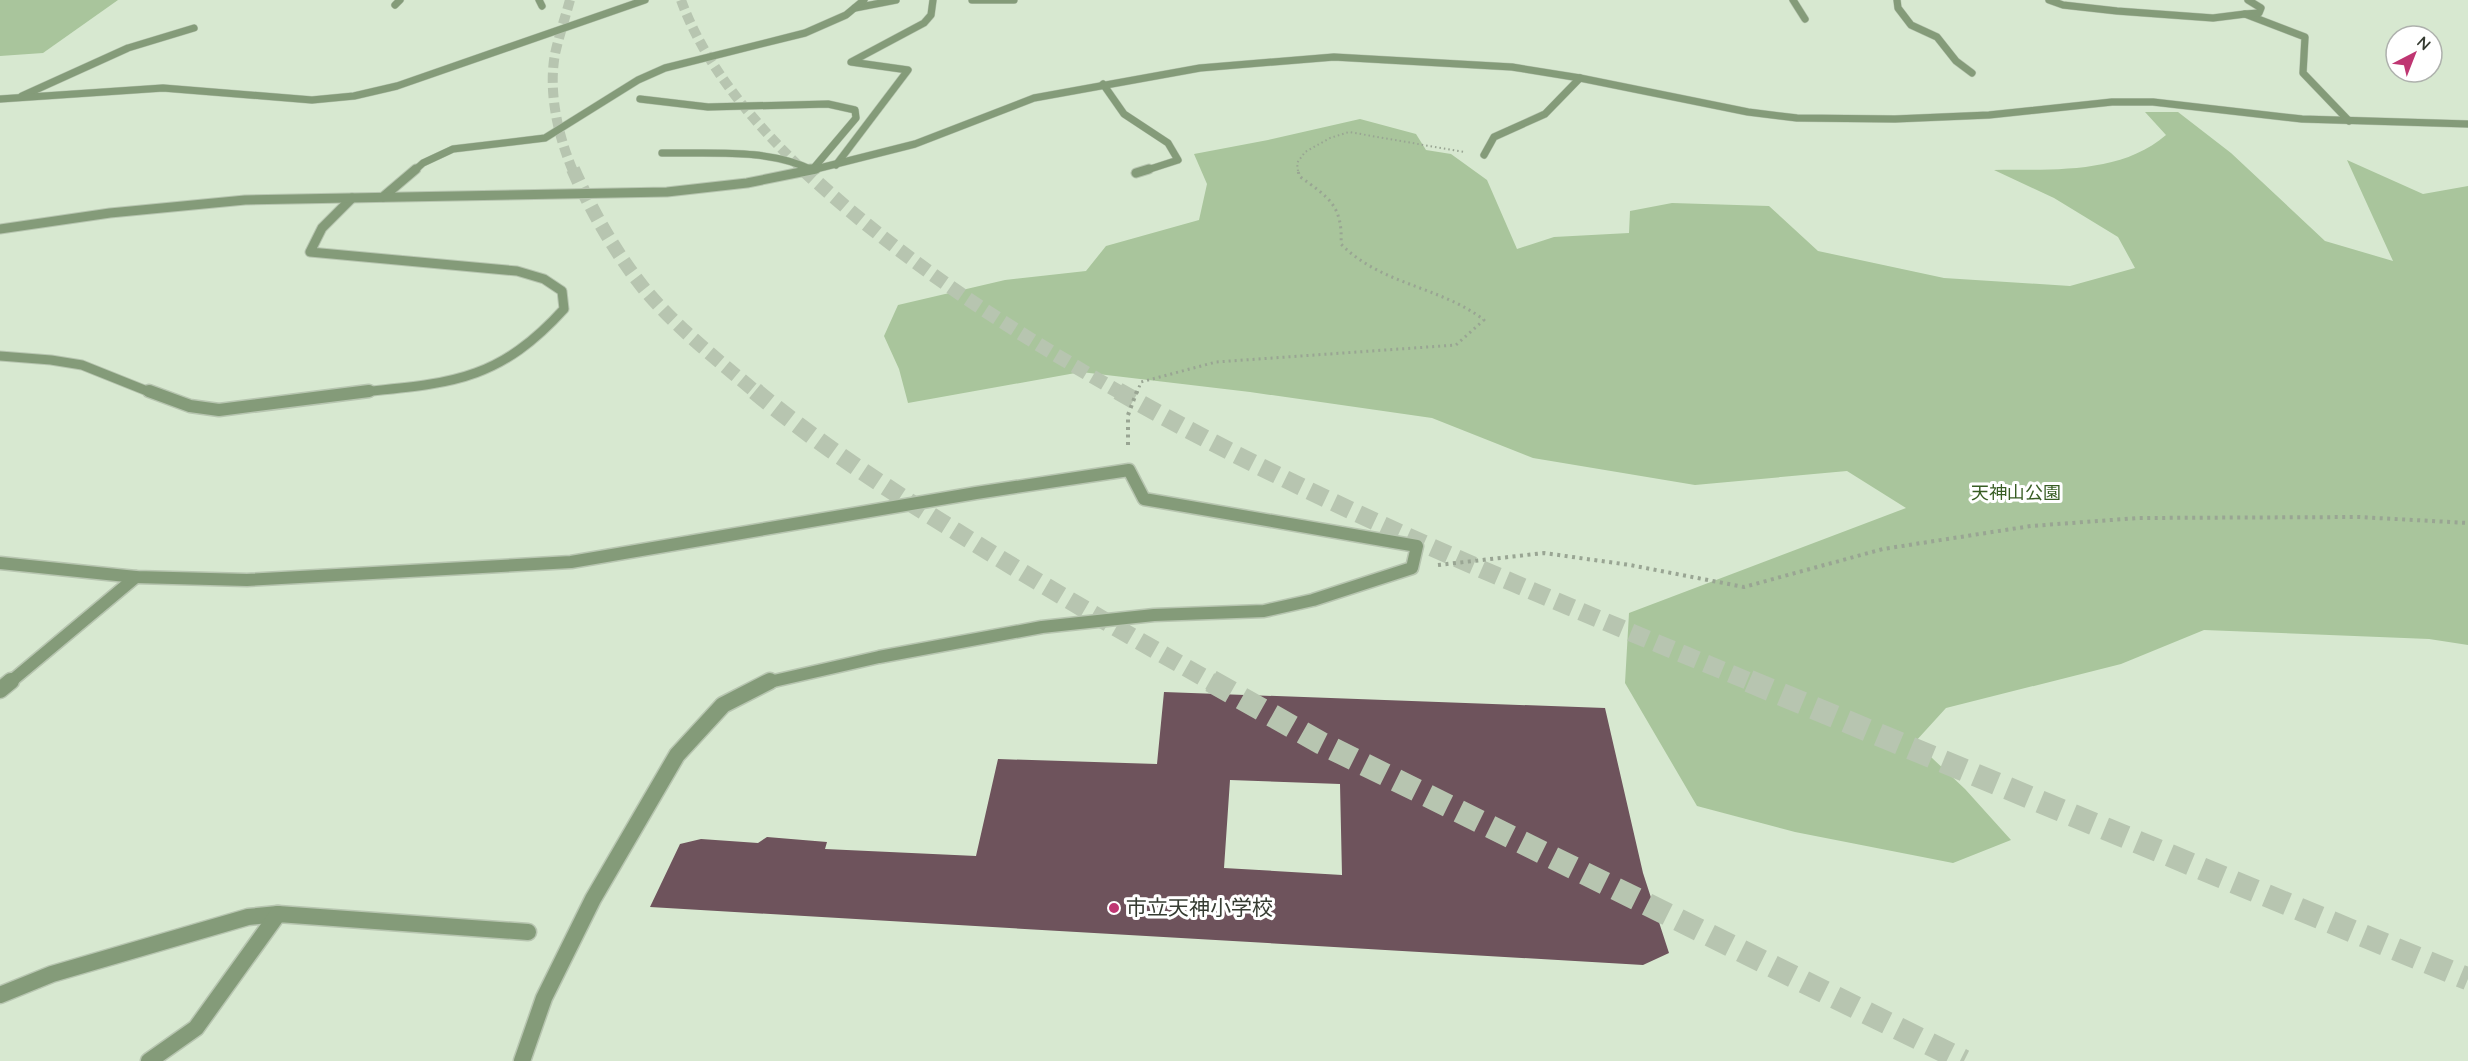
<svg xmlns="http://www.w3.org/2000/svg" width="2468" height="1061" viewBox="0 0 2468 1061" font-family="Quicksand,'Noto Sans JP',sans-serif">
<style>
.green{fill:#a9c59c}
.building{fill:#6e535c;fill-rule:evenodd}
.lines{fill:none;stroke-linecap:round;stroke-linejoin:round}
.motorway-tunnel-far3{stroke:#b7c5b0;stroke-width:10;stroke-dasharray:10 5;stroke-linecap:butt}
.motorway-tunnel-far2{stroke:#b7c5b0;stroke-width:14;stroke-dasharray:14 7;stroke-linecap:butt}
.motorway-tunnel-far1{stroke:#b7c5b0;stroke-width:18;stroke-dasharray:18 9;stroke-linecap:butt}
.motorway-tunnel{stroke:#b7c5b0;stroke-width:23;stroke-dasharray:23 12;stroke-linecap:butt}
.service-far3-casing{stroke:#b7c5b0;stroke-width:8}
.service-far2-casing{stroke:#b7c5b0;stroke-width:11}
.service-far1-casing{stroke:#b7c5b0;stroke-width:15}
.service-casing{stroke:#b7c5b0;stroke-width:19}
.minor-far3-casing{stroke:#b7c5b0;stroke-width:8}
.minor-far2-casing{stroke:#b7c5b0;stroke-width:11}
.minor-far1-casing{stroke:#b7c5b0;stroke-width:15}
.minor-casing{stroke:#b7c5b0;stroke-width:19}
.tertiary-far2-casing{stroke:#b7c5b0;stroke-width:8}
.tertiary-far1-casing{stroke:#b7c5b0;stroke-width:11}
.tertiary-casing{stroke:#b7c5b0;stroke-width:15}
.path-far2{stroke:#99a593;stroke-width:2;stroke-dasharray:1.5 3;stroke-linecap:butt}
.path-far1{stroke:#99a593;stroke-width:3;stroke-dasharray:2 4;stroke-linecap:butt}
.path{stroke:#99a593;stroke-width:4;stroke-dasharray:3 4.5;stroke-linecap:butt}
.service-far3{stroke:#849b79;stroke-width:7}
.service-far2{stroke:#849b79;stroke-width:9}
.service-far1{stroke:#849b79;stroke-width:12}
.service{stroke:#849b79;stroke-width:16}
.minor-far3{stroke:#849b79;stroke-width:7}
.minor-far2{stroke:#849b79;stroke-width:9}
.minor-far1{stroke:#849b79;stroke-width:12}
.minor{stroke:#849b79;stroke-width:16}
.tertiary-far2{stroke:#849b79;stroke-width:7}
.tertiary-far1{stroke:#849b79;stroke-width:9}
.tertiary{stroke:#849b79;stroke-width:12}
.poi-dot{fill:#bf3672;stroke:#fff;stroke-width:2}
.labels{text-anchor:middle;stroke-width:6;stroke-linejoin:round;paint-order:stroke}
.park-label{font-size:18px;fill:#385d24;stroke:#fff}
.near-poi-label{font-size:21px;fill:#353b31;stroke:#fff;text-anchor:start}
</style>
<rect width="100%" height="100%" fill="#d7e8d0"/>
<g class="green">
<path d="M0,0H118L43,53L0,56Z"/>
<path d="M2145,112H2178L2231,153L2325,241L2393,261L2347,160L2423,194L2468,186V645L2429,639L2204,630L2121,664L1946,708L1915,742L1965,789L2011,840L1953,863L1795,832L1697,806L1625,683L1629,613L1906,508L1847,471L1695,485L1533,458L1432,418L1250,392L1081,372L908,403L899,369L884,336L898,305L1005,280L1086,271L1106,246L1199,220L1207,184L1194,154L1268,140L1360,119L1416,134L1426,150L1451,154L1487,180L1517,249L1554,237L1629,233L1630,211L1672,203L1769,206L1818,251L1944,278L2070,286L2135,268L2118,237L2054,198L1994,170C2050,169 2120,175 2166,135Z"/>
</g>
<path class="building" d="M1164,692L1605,708L1643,873L1669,953L1643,965L650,907L680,844L701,839L758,843L767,837L827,842L825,849L976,856L998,759L1157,764ZM1230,780L1340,784L1342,875L1224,868Z"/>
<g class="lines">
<g class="motorway-tunnel-far3">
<path d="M570,0C565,18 559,36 555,54C548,92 558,136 573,171"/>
<path d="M681,0C705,66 754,123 804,171"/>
</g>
<g class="motorway-tunnel-far2">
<path d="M573,169C592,212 616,254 646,291C678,329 719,361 757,393"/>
<path d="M803,169C899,259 1007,328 1121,393"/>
</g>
<g class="motorway-tunnel-far1">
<path d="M755,391C818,444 888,489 957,532C1041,585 1127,634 1213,683"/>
<path d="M1118,391C1320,506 1538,594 1753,683"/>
</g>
<g class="motorway-tunnel">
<path d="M1211,681L1321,743L1964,1061"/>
<path d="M1749,681L2468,979"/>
</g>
<defs>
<g id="service-far3">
<path d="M539,0L542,6"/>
<path d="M972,0H1014"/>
<path d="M1793,0L1805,19"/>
<path d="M1897,0L1898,8L1911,25L1937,37L1956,61L1972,73"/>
<path d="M2049,0L2063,5L2117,11L2213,18L2245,14L2305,37L2303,73L2349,121"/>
<path d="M855,8L896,0"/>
<path d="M836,165L908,70L851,62L924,23L931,15L933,0"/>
<path d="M414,171L423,163L453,149L545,138L638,80L665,68L805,33L846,15L864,0"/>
</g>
<path id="service-far2" d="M383,197L416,169"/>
<path id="service-far1" d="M9,683L136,577"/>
<g id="service">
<path d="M0,690L11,681"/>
<path d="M0,995L52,974L248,917L278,914"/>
<path d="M149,1061L196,1028L278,914L528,932"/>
</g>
<g id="minor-far3">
<path d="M395,5L400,0"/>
<path d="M2245,14L2259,13L2261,8L2248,0"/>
<path d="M1103,84L1124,114L1168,143L1178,160L1144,171"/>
<path d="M22,96L128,48L194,28"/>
<path d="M640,99L708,107L828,104L855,110L856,118L812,170C768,148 710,154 662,153"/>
<path d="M1484,155L1494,137L1545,114L1580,78"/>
</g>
<g id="minor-far2">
<path d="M810,169H813"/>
<path d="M1136,173L1149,169"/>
</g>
<path id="minor-far1" d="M0,563L136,577L247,580L571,562L976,493L1129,470L1144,499L1417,546L1412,568L1313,600L1264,611L1154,615L1042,627L879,657L765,683"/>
<path id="minor" d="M522,1061L544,998L593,899L677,755L723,705L770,681"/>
<g id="tertiary-far2">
<path d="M0,99L163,88L312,100L354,96L397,86L645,0"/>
<path d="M808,171L915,144L1034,98L1200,68L1334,57L1512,67L1580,78L1748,112L1797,118L1895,119L1989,115L2112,102H2153L2302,119L2468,124"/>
</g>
<g id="tertiary-far1">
<path d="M352,198L322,228L310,252L517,271L544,279L562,291L564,309C496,384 447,383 353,393"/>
<path d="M0,229L110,213L245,200L667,192L747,183L816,169"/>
<path d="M0,356L51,360L82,365L152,393"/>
</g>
<path id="tertiary" d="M149,391L190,406L219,410L369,391"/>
</defs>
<use href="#service-far3" class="service-far3-casing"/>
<use href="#service-far2" class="service-far2-casing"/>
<use href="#service-far1" class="service-far1-casing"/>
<use href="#service" class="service-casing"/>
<use href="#minor-far3" class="minor-far3-casing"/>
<use href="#minor-far2" class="minor-far2-casing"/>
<use href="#minor-far1" class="minor-far1-casing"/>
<use href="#minor" class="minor-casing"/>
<use href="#tertiary-far2" class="tertiary-far2-casing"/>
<use href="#tertiary-far1" class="tertiary-far1-casing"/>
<use href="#tertiary" class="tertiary-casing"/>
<path class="path-far2" d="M1298,171L1297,163L1305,152L1330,138L1349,132L1464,152"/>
<path class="path-far1" d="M1137,393L1141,382L1216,362L1456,345L1484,320C1440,286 1381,285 1341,244C1343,205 1328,197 1299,176L1298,169"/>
<g class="path">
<path d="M1128,445V415L1137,391"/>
<path d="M1438,565L1544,553L1630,565L1744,587L1883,549L2031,526L2138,518L2359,517L2468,523"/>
</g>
<use href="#service-far3" class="service-far3"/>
<use href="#service-far2" class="service-far2"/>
<use href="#service-far1" class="service-far1"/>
<use href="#service" class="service"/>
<use href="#minor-far3" class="minor-far3"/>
<use href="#minor-far2" class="minor-far2"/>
<use href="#minor-far1" class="minor-far1"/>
<use href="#minor" class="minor"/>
<use href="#tertiary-far2" class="tertiary-far2"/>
<use href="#tertiary-far1" class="tertiary-far1"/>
<use href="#tertiary" class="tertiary"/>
</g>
<circle class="poi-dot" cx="1114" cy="908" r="6"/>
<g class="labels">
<g class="park-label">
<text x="2016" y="499">天神山公園</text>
</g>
<g class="near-poi-label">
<text x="1126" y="915">市立天神小学校</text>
</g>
</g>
<g transform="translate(2414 54) rotate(42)"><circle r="28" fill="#ffffff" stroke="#aeb1ad" stroke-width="1.5"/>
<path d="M0-4.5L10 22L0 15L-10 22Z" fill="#bf3672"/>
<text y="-9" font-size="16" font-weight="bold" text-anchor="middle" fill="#353b31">N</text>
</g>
</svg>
